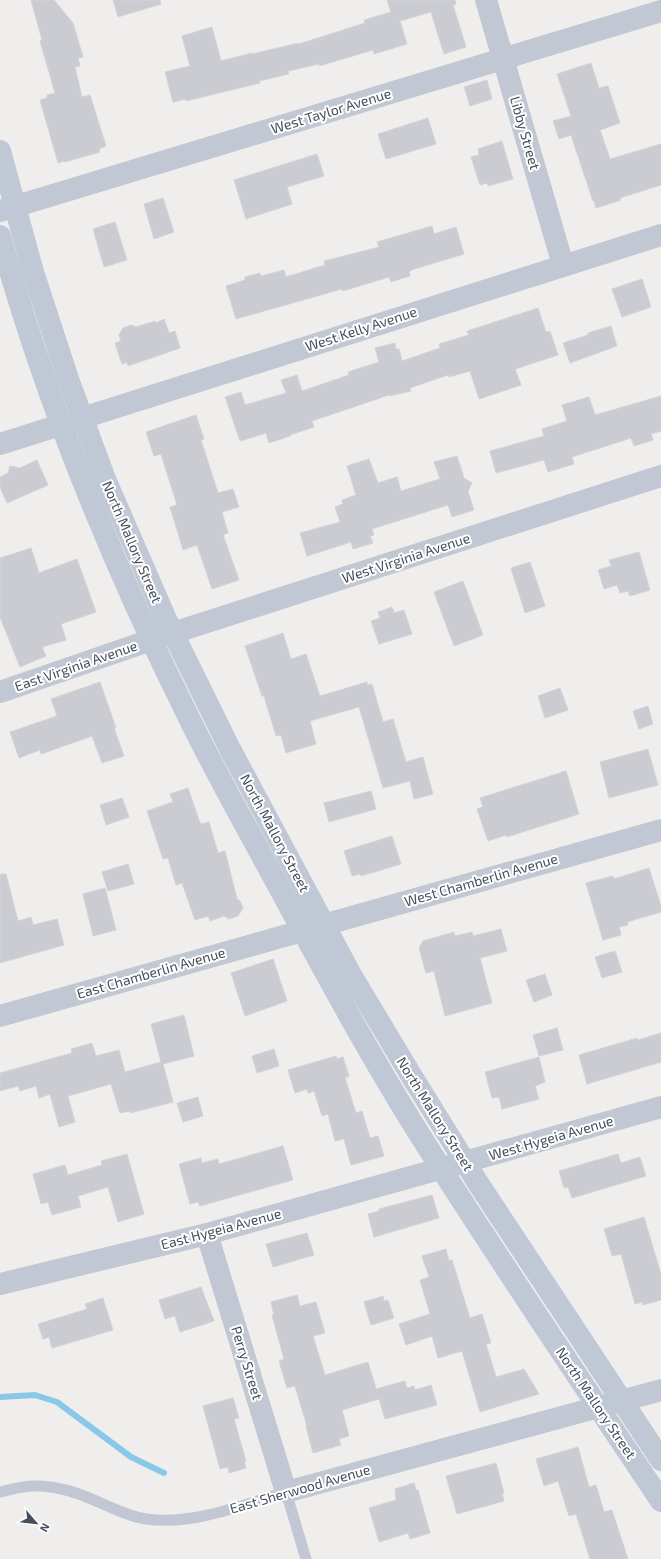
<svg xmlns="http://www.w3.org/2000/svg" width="661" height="1559" viewBox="0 0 661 1559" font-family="'Exo 2',sans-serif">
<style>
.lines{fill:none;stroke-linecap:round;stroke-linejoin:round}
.stream{stroke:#8ac8ea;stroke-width:6}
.building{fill:#caccd2;stroke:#d2d3d9}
.lane{stroke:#c1c8d3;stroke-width:11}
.street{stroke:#c1c8d3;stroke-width:22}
.secondary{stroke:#c0c8d6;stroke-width:22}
.labels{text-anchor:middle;stroke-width:4;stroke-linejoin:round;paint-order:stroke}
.street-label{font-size:14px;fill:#464e5b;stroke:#fff}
</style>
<rect width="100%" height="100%" fill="#f0eeed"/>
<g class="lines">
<path class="stream" d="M0,1397L35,1395L57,1402L131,1457L164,1473"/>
</g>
<g class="building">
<path d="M31,0H54L73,23L83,57L78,58L80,66L75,67L82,97L90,95L106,146L99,149L100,152L65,162L64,161L58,163L40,100L47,98V95L55,93L40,41L42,40Z"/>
<path d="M113,0H160L161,4L118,17Z"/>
<path d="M387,0H455L456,4L453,5L466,47L444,54L431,12L400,21L407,44L374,54L373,50L319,66V64L288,71L289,74L259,81L260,83L186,101V99L173,102L165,72L190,66L182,36L212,27L221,61L252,53V54L299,43V44L365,23L364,20L391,12Z"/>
<path d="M591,63L599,88L608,86L620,123L600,130L610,159L661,144V185L620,198L621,200L596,208L594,201H593L571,135L559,139L553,121L571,116L557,74Z"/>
<path d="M487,80L492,99L470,106L464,87Z"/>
<path d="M428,118L436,144L386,159L378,134Z"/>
<path d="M502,141L513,179L488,186L487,183L480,185L471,157L479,155L478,149Z"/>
<path d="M317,154L324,176L287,187L292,204L246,219L234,180Z"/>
<path d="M163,198L174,232L154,239L144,204Z"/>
<path d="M115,222L127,260L104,267L93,229Z"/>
<path d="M432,226L434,234L456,227L464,254L411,270V271L409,272L410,276L391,282L389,277L343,291L342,289L236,319L226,286L245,280V277L260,273L261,276L284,270L286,277L325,265L324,261L379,247L377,242Z"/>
<path d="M642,279L651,307L622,317L612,289Z"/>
<path d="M538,308L546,332L550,331L558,355L515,369L521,385L479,399L470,371L449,377L448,375L410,388L411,391L389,396V395L312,421L314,427L290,435V436L269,443L266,433L240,441L225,397L241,392L245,405L286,393L281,380L297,375L302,391L349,375L348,372L379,362L375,348L395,343L396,349H399L402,361L440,348L439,344L469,335L467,331Z"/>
<path d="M164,319L169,333L175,331L180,348L128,366L127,362L122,364L115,343L121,341L119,335L123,328L131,325L136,327L155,321L156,323Z"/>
<path d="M611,326L617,346L570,363L563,343L588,335V333Z"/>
<path d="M661,396V431L651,434L653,440L634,446L631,438L572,457L574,464L548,472L544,460L496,473L490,451L544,436L542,429L567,421L562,405L589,397L595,415Z"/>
<path d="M196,415L204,439L201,440L218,493L233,489L239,507L222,512L228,533L223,535L239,580L212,589L197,545L183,550L170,507L177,505L161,454L154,456L146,432Z"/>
<path d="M457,456L464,478L472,483L468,491L474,510L452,517L448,505L372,529L374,535L370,536L373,543L353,549L351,542L307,556L300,533L340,522L335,507L343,504L342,500L356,495L347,466L369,459L378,483L397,477L401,491L440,479L434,462Z"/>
<path d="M37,460L48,485L7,503L0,487V477L8,473L10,466L20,468Z"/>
<path d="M31,548L39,573L77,559L96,612L61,624L66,640L42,647L46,656L20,667L0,617V558Z"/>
<path d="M639,552L650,590L630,596L628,591L620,593L617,585L604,589L598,570L611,566L609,560Z"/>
<path d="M530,562L545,606L525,613L511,568Z"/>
<path d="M463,581L483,635L454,646L434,592Z"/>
<path d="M392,607L394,613L404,610L412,634L379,644L371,621L380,618L378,612Z"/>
<path d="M283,633L291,659L306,654L320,696L367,682V685L372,684L383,722L393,719L406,762L423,757L433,794L414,799L410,781L383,788L359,707L310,721L316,744L286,753L281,735L276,736L264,696H262L245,646Z"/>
<path d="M100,682L116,728H114L124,756L102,763L92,736L41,754L40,750L19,758L10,732L57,716L51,699Z"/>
<path d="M560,688L568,710L545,718L538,696Z"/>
<path d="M648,706L653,724L639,729L633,711Z"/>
<path d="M648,749L658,785L609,798L600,762Z"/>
<path d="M566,771L579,814L507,837L506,835L488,841L477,809L483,807L480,798Z"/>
<path d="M188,788L200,823L202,824L209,822L218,853L225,851L237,899L240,901L243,908L238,916L229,919L224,916L210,921L208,916L195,920L182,883L176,885L168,858L163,859L147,811L173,802L170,794Z"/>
<path d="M371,791L376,809L329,822L324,803Z"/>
<path d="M122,798L129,817L106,825L100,805Z"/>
<path d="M392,836L401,864L361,876L360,874L352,876L344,851Z"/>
<path d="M128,864L134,884L108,891L102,872Z"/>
<path d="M649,868L661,906V912L627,922L628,925L619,927L621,935L603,940L586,883L613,876L614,879Z"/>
<path d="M0,874H6L18,921L31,917L33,925L57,919L64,945L0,963Z"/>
<path d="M105,888L116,930L93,936L83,894Z"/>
<path d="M501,929L507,951L480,958L492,1003L445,1016L434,971L426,973L419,948L423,941L454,932L455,936L472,932L473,936Z"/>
<path d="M615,951L622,972L602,978L595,957Z"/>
<path d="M273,959L287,1001L245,1016L231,973Z"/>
<path d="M545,974L552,995L534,1002L526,980Z"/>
<path d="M184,1015L194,1056L163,1064L173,1102L130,1113V1111L120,1113L111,1084L68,1096L75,1122L59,1127L50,1094L39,1098L36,1086L20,1091L18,1086L0,1091V1073L72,1053L71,1049L92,1043L96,1056L119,1050L125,1072L161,1062L151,1024Z"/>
<path d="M557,1028L563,1050L539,1056L533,1035Z"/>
<path d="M661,1033V1062L587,1084L579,1055L637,1038L638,1040Z"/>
<path d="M274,1049L279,1066L257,1073L252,1056Z"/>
<path d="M336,1056L337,1059L343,1057L349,1076L345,1078L356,1113L362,1111L370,1138L378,1136L384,1156L351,1165L344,1139L335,1141L328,1114L322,1116L314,1091L308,1093L307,1089L295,1093L288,1070Z"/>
<path d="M539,1057L545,1082L535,1086L539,1099L502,1109L499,1097L492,1098L485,1072Z"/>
<path d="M198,1097L203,1116L183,1122L177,1103Z"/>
<path d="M283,1146L293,1180L200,1206L198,1202L190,1204L179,1164L201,1158L202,1163L218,1159L219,1164Z"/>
<path d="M127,1154L144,1214L118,1222L108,1187L78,1196L81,1207L52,1215L48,1202L41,1204L33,1174L65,1165L68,1175L102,1165L101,1161Z"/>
<path d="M618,1154L621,1163L640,1157L646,1176L572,1198L568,1187L564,1188L559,1171Z"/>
<path d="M432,1195L439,1218L374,1237L368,1214L379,1211V1209Z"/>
<path d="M644,1217L661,1274V1300L643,1305L642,1302L635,1304L621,1254L612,1256L604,1229Z"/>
<path d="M307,1233L314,1255L273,1267L266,1244Z"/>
<path d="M446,1249L449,1261L452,1260L470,1318L482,1314L491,1343L486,1344L496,1377L524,1369L539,1394L480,1412L462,1351L438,1358L432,1336L406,1345L399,1324L430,1314L420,1280L429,1277L422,1256Z"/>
<path d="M201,1287L214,1321L180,1332L175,1316L165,1319L159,1300Z"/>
<path d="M297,1295L300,1306L316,1302L325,1333L313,1336L325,1375L368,1362L377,1392L376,1389L405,1381L407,1388L414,1386L415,1390L431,1385L437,1405L385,1419L379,1399L342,1410L349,1436L339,1439L341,1445L313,1453L306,1426H307L295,1386L287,1388L279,1361L284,1359L272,1315H274L271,1302Z"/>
<path d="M383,1296L384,1301L388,1300L394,1318L371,1325L364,1302Z"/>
<path d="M103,1298L113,1330L52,1348L49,1337L43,1339L38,1324L87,1309L85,1304Z"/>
<path d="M233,1398L239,1418L234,1419L246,1461H244L246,1468L229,1473L228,1467L220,1469L203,1406Z"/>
<path d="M578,1447L589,1487L596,1485L604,1512L612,1510L628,1559H590L576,1514L569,1516L558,1481L544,1486L536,1459Z"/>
<path d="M496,1463L504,1493L502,1494L504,1501L457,1514L446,1476Z"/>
<path d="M414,1483L416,1490H418L430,1533L410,1539L408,1533L379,1542L369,1508L396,1500L395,1489Z"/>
</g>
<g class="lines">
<path class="lane" d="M0,1492C10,1490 22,1486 33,1486C58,1485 81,1494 103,1504C117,1510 131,1517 146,1519C191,1526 243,1505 286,1492L306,1559"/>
<g class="street">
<path d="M486,0L563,265"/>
<path d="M0,211L661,11"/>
<path d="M0,444L661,235"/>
<path d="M0,692L151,640L661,476"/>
<path d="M0,1016L661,830"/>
<path d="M207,1234L286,1492L661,1390"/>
<path d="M0,1284L207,1234L661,1107"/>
</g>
<g class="secondary">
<path d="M0,151L33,272L68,379L105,479L165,617L230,749L351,975L411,1075L478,1183L661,1460"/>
<path d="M0,236C46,402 112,563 189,718C210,761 233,803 256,845C310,944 363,1045 423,1140C500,1262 581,1381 661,1501"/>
</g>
</g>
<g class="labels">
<g class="street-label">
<text transform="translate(331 111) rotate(-17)" y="5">West Taylor Avenue</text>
<text transform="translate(525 133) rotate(74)" y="5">Libby Street</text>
<text transform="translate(361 329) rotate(-18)" y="5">West Kelly Avenue</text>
<text transform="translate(132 542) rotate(67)" y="5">North Mallory Street</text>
<text transform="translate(406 558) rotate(-18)" y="5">West Virginia Avenue</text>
<text transform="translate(76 666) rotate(-19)" y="5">East Virginia Avenue</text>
<text transform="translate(275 833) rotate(62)" y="5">North Mallory Street</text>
<text transform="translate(481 880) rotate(-16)" y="5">West Chamberlin Avenue</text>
<text transform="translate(151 973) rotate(-16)" y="5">East Chamberlin Avenue</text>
<text transform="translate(435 1114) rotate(58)" y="5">North Mallory Street</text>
<text transform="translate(551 1138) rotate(-16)" y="5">West Hygeia Avenue</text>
<text transform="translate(221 1229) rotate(-15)" y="5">East Hygeia Avenue</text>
<text transform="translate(247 1363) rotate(73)" y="5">Perry Street</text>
<text transform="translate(596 1403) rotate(56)" y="5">North Mallory Street</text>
<text transform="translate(300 1489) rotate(-16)" y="5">East Sherwood Avenue</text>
</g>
</g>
<g transform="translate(36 1523) rotate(118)" stroke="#ffffff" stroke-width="3" paint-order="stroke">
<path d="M0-3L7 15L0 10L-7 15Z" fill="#464e5b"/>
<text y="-6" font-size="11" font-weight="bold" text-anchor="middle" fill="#464e5b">N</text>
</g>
</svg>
